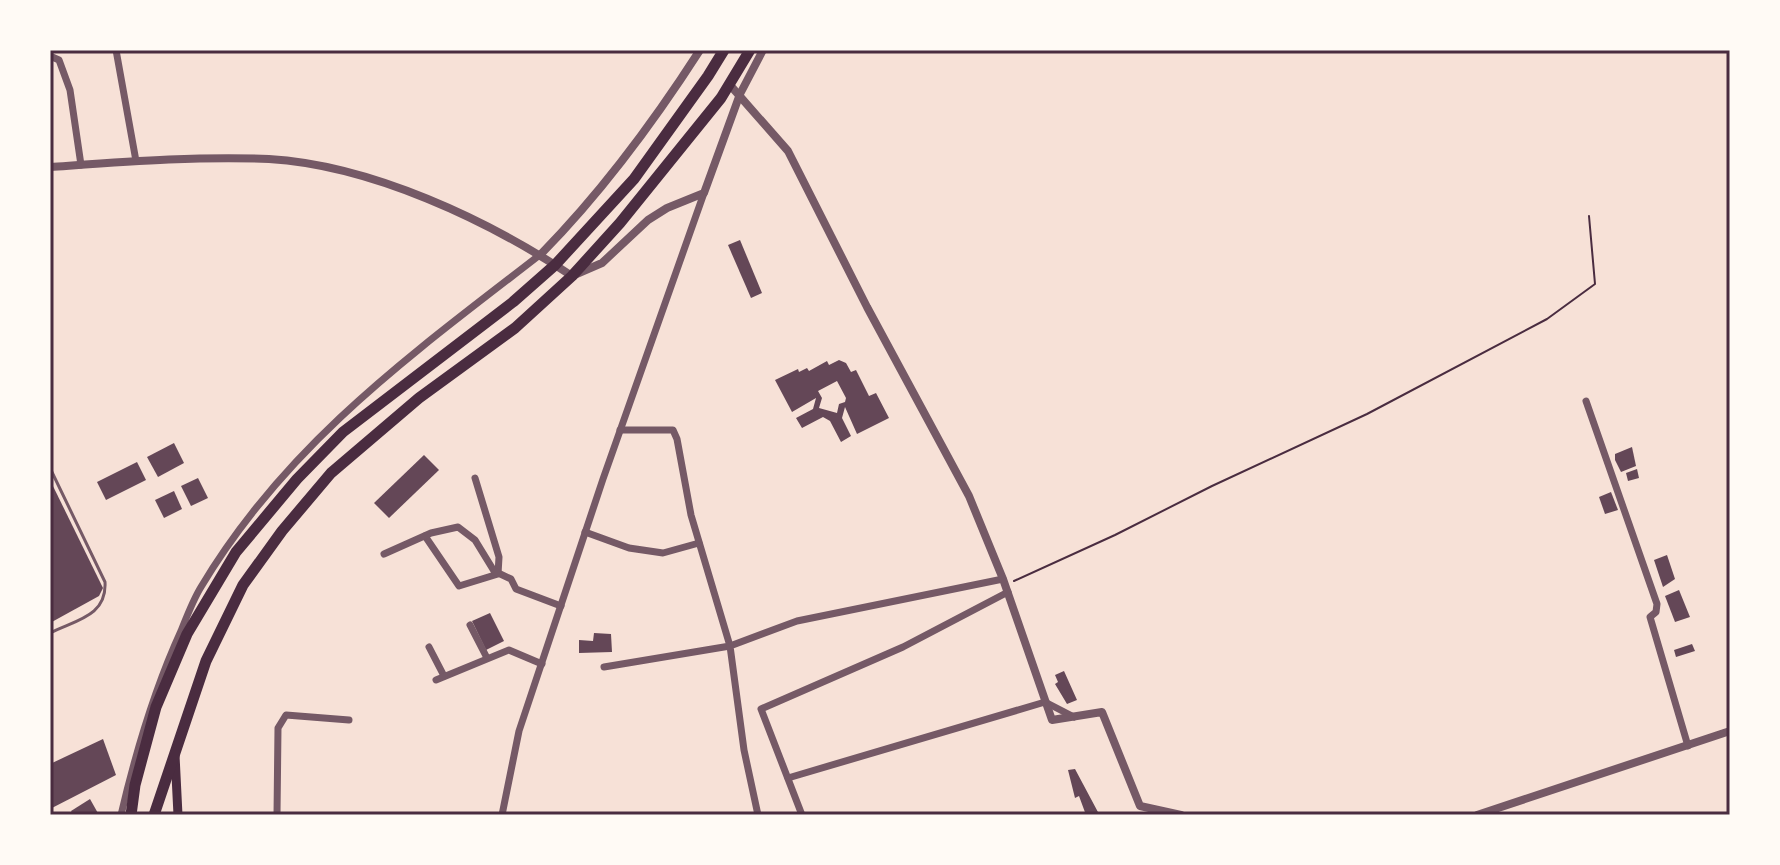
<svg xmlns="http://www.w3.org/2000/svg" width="1780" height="865" viewBox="0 0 1780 865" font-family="'Fira Sans Condensed',sans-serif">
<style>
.building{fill:#644757;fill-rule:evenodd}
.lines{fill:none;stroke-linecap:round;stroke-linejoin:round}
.path{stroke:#4a2c40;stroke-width:2}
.service{stroke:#755966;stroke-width:3}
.minor{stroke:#755966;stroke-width:7}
.tertiary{stroke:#755966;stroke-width:8}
.secondary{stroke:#4a2c40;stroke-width:9}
.trunk{stroke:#4a2c40;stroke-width:11}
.neatline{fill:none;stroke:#4a2c40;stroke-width:3}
</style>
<rect width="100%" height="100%" fill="#f7e1d7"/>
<g class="building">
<path d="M740,240L762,293L751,298L728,245Z"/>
<path d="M839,360L846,363L851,372L856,370L869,396L876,393L889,418L857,434L845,407L842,418L851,436L841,442L830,421L823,417L802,428L796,418L813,409L816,398L792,412L775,380L798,369L799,372L807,368L809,371L827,361L829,365ZM837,381L846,398L845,402L839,404L837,413L819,408L822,398L818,391Z"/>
<path d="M174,443L184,463L158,477L147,457Z"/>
<path d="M1632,447L1636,466L1621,472L1615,460V454Z"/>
<path d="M424,455L439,470L389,518L374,503Z"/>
<path d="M137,462L146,480L106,500L97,482Z"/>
<path d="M1637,469L1639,478L1628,481L1626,473Z"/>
<path d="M198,478L208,498L191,506L181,486Z"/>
<path d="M50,480L103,588L99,596L50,623Z"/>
<path d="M174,491L182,509L164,518L155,500Z"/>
<path d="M1611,492L1618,510L1605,514L1599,497Z"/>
<path d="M1667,555L1675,579L1663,587L1654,560Z"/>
<path d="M1679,590L1690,617L1675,622L1665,596Z"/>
<path d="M490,613L504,641L486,650L472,621Z"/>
<path d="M594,633L611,634L612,652L579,653V640L593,641Z"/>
<path d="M1692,644L1695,651L1676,657L1674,650Z"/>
<path d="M1064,671L1077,700L1067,704L1055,684L1058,682L1055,675Z"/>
<path d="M103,739L116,775L50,809V764Z"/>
<path d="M1075,769L1099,814L1086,815L1079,796L1075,798L1068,770Z"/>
<path d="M90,799L99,815H73L71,811Z"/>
</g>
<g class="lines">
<path class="path" d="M1014,581L1115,535L1212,486L1367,414L1547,319L1595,284L1589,216"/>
<path class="service" d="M50,468L105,582C107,616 76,620 50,633"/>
<g class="minor">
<path d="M116,50L136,161"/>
<path d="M50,56L59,60L70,90L81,165"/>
<path d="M1586,401L1657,604L1656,612L1650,617L1688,746"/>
<path d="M585,532L629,548L663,553L699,543"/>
<path d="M425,536L459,586L498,574L499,557L475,478"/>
<path d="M384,554L431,533L458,527L475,540L494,571L511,579L516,589L561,606"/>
<path d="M470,625L487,658"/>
<path d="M429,647L444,676"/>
<path d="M604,667L730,646L691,515L677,439L673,430H620"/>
<path d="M436,680L509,650L542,664"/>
<path d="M788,778L1045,702L1074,717"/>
<path d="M121,815C136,751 154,690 181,631C187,616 193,600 201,587C287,443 412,354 541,254"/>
<path d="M277,815L278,728L286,715L349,720"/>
<path d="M502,815L519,731L603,479L704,193"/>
<path d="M758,815L744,750L730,646L797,621L1003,579"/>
<path d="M802,815L761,709L903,647L1008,592"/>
</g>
<g class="tertiary">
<path d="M730,85L788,151L867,307L969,496L1003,579L1052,720L1102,712L1140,806L1181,815"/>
<path d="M50,167C122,162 196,156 269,159C371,165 488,220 572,276L602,263L648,220L667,208L704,193L740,94L763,50"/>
<path d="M541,254C602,192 653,123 700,50"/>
<path d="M1477,815L1730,731"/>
</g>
<path class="secondary" d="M175,755L178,815"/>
<g class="trunk">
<path d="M131,815L135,785L156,707L187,634L236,552L297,479L343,432L513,302L555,265L634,179L708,76L724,50"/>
<path d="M154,815L206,661L243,585L282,531L331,473L419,398L515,328L572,276L620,223L721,98L750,50"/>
</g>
</g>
<rect width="1780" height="865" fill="none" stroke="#fffaf5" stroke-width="104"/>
<rect x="52" y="52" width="1676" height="761" class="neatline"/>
</svg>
